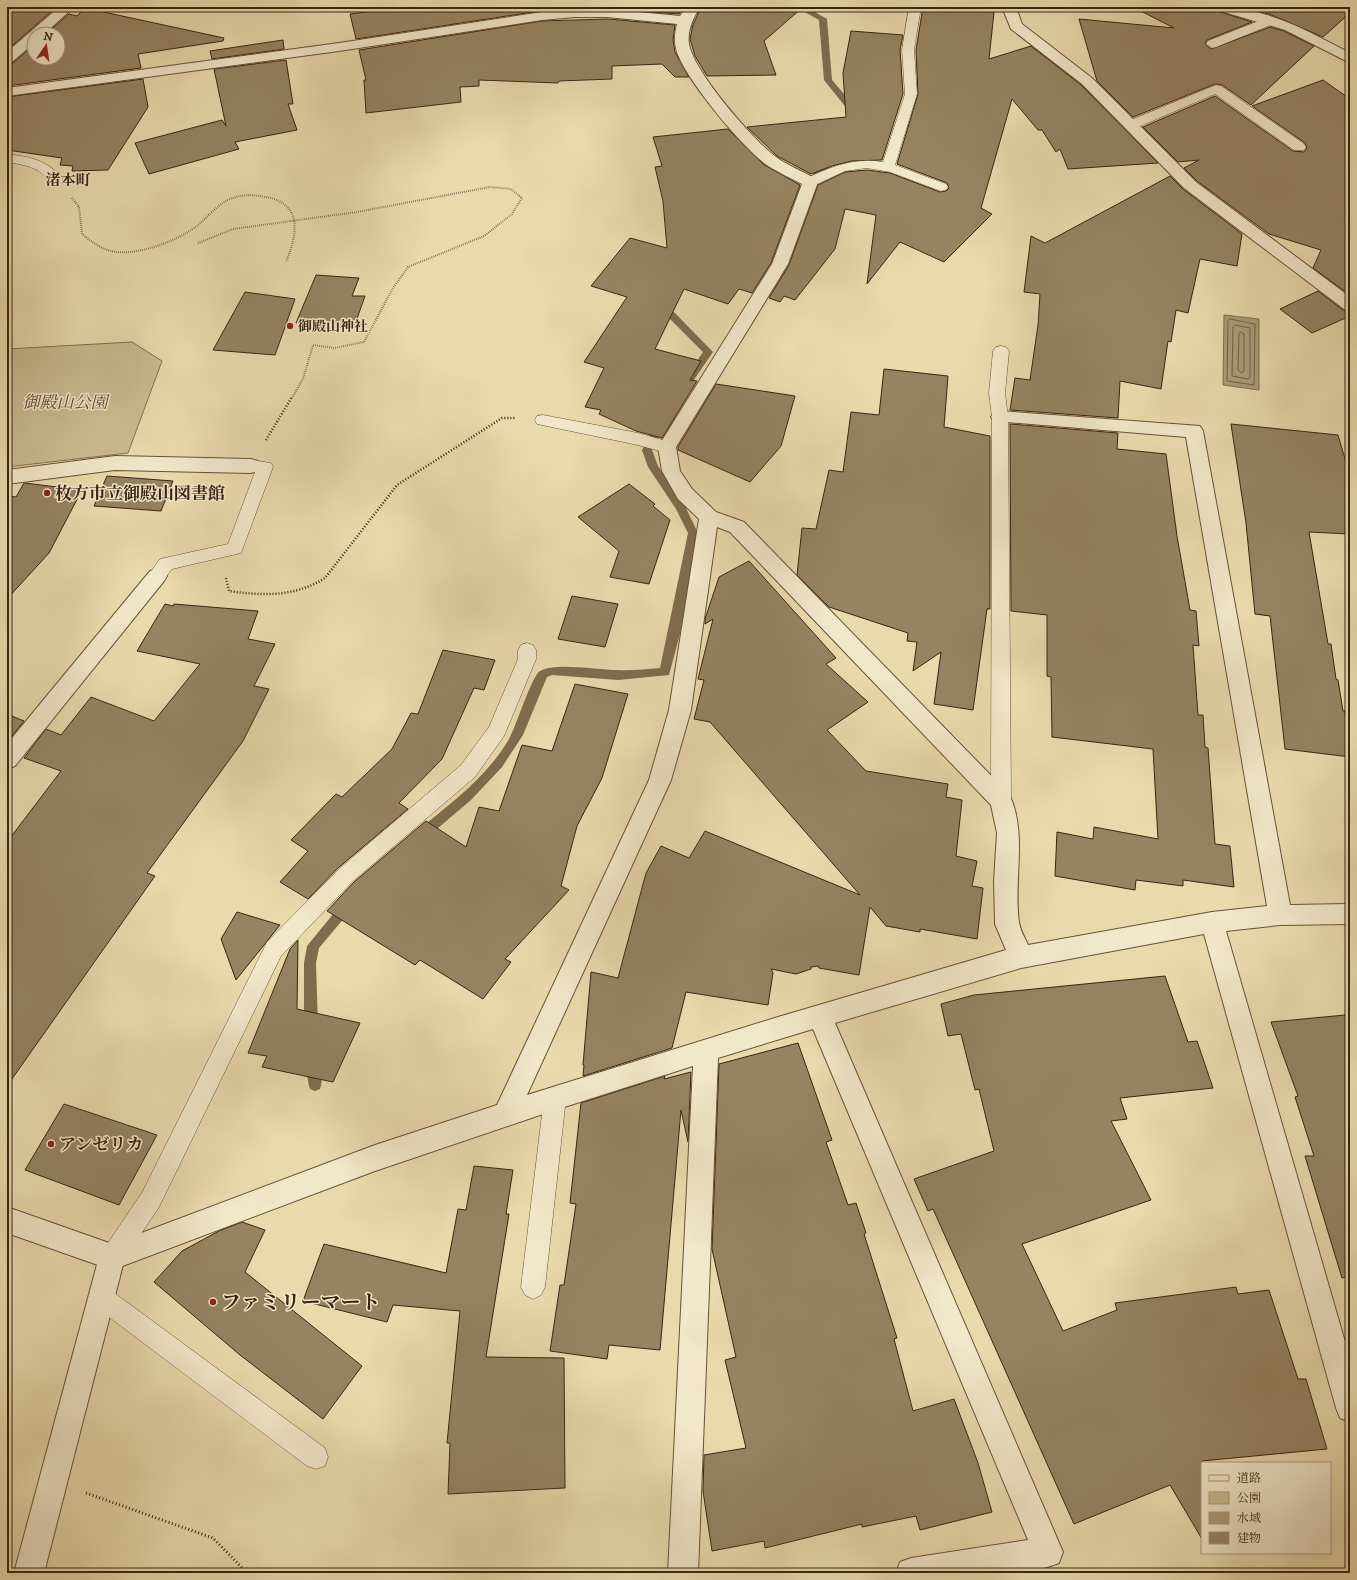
<svg xmlns="http://www.w3.org/2000/svg" width="1357" height="1580" viewBox="0 0 1357 1580" font-family="'IM FELL DW Pica','Noto Serif JP',serif">
<style>
.green{fill:#cbbb91;stroke:#827050}
.water{fill:#ad9c77;stroke:#7f6c4e}
.lines{fill:none;stroke-linecap:round;stroke-linejoin:round}
.shore{stroke:#736044;stroke-width:1}
.stream{fill:#7f6c4e;fill-rule:evenodd}
.building{fill:#958361;stroke:#392510}
.service-casing{stroke:#655237;stroke-width:1}
.minor-casing{stroke:#655237;stroke-width:2}
.tertiary-casing{stroke:#655237;stroke-width:2}
.path-far2{stroke:#392510;stroke-width:2;stroke-dasharray:0.5 1.5;stroke-linecap:butt}
.path-far1{stroke:#392510;stroke-width:2.5;stroke-dasharray:1 2;stroke-linecap:butt}
.path{stroke:#392510;stroke-width:3;stroke-dasharray:1 2.5;stroke-linecap:butt}
.service{fill:#f1e7c9;fill-rule:evenodd}
.minor{fill:#f1e7c9;fill-rule:evenodd}
.tertiary{fill:#f1e7c9;fill-rule:evenodd}
.poi-dot{fill:#8f2418;stroke:#f1e7c9;stroke-width:1.5}
.labels{text-anchor:middle;stroke-width:3;stroke-linejoin:round;paint-order:stroke}
.far-poi-label{font-size:14px;font-weight:bold;fill:#392510;stroke:#f1e7c9;text-anchor:start}
.far-neighbourhood-label{font-size:15px;font-weight:bold;fill:#392510;stroke:#f1e7c9}
.park-label{font-size:17px;font-style:italic;fill:#5e4a30;stroke:#f1e7c9}
.poi-label{font-size:17px;font-weight:bold;fill:#392510;stroke:#f1e7c9;text-anchor:start}
.near-poi-label{font-size:20px;font-weight:bold;fill:#392510;stroke:#f1e7c9;text-anchor:start}
</style>
<rect width="100%" height="100%" fill="#e9daac"/>
<filter id="stains"><feTurbulence type="fractalNoise" baseFrequency=".005" numOctaves="4"/><feColorMatrix values="0 0 0 0 .2 0 0 0 0 .09 0 0 0 0 .02 0 0 0 .5 -.17"/></filter>
<radialGradient id="worn" r=".72"><stop offset=".6" stop-color="#630" stop-opacity="0"/><stop offset="1" stop-color="#630" stop-opacity=".3"/></radialGradient>
<path class="green" d="M132,342L162,361L128,453L7,467V349Z"/>
<path class="water" d="M1224,315L1259,319V390L1223,385Z"/>
<g class="lines">
<g class="shore">
<path d="M1230,319L1255,324L1254,385L1227,381L1228,321Z"/>
<path d="M1235,325L1250,328V377L1248,379L1232,376L1233,327Z"/>
<path d="M1241,332L1244,334V371L1242,373L1238,370L1239,334Z"/>
</g>
<g class="stream">
<path d="M796,7H806L827,19L832,80L850,101L860,108V112H854L844,105L824,80L819,20Z"/>
<path d="M834,156L838,159L837,161L819,177H813V173Z"/>
<path d="M666,300L671,303V309L713,352L689,387L686,388L681,385L703,352L663,312L661,303Z"/>
<path d="M661,419L666,422L652,450L658,466L684,504L698,533L680,634L669,675L618,680L552,675L547,677L523,735L502,767L471,800L425,839L421,840L417,839L415,835L417,831C450,804 487,777 509,739C516,727 532,675 540,671C555,662 599,670 618,670C632,671 646,669 660,668L688,533L676,509L648,467L642,450L657,420Z"/>
<path d="M347,900L351,902L353,906L351,910L319,948L316,963L318,1027L316,1031L311,1033L306,1031L304,1027V963L307,946L343,902Z"/>
<path d="M314,1057L319,1058C322,1067 323,1080 320,1089L315,1091L310,1089C307,1081 306,1067 309,1058Z"/>
</g>
</g>
<g class="building">
<path d="M7,7H41L53,10L7,50Z"/>
<path d="M405,7H553V9L356,39L350,14Z"/>
<path d="M653,7H684L679,14L651,12Z"/>
<path d="M701,7H803L764,41L776,75L707,76L695,56L690,39L693,25Z"/>
<path d="M923,7H950L994,12L989,59L1031,46L1081,85L1158,163L1068,169L1060,149L1056,152L1042,130H1038L1012,99L981,208L992,214L944,262L900,242L867,284L876,215L845,209L835,249L795,300L784,296L780,302L769,298L789,265L818,185L845,172L867,170L890,173L940,192L946,191L949,188L947,183L897,164L918,94L916,50Z"/>
<path d="M1133,7H1214L1217,11L1252,22L1207,40L1205,44L1211,49L1270,27L1284,31L1314,46L1251,105L1222,85L1215,84L1133,117L1097,81L1079,19L1174,28Z"/>
<path d="M1237,7H1350V13L1323,37L1269,14Z"/>
<path d="M85,8L224,38L223,41L138,54L141,68L7,86V64L13,63L34,45V58H58V34H46L69,14L77,16Z"/>
<path d="M608,19L675,25L673,40L675,52L689,77H675L662,64L612,66V79L559,81L558,83L479,80V86L460,87L461,102L366,113L364,80H366L359,50L542,21Z"/>
<path d="M851,31L903,35L900,50L903,94L882,160L852,161L832,166L811,174L777,156L747,127L846,117L843,73Z"/>
<path d="M283,40L284,49L212,59L210,51Z"/>
<path d="M286,60L293,104H288L297,130L235,142L239,149L149,174L135,143L222,120L226,126L214,69Z"/>
<path d="M143,79L148,107L108,170L72,171L73,166L60,165L62,158L7,150V97Z"/>
<path d="M1323,80L1350,99V295L1313,268L1321,250L1269,234L1197,181L1184,168L1199,160L1178,162L1143,127L1215,96L1293,151L1304,152L1307,148L1305,143L1252,106Z"/>
<path d="M728,129L763,164L800,185L771,263L752,293L739,289L728,304L684,289L655,349L701,361L690,380L697,381L662,438L636,431L599,414L601,410L585,407L604,368L584,362L627,297L591,286L630,238L667,248L663,201L655,167L662,166L653,137Z"/>
<path d="M1170,176L1183,189L1242,234L1237,266L1200,259L1188,313L1176,310L1171,342L1168,341L1161,389L1120,381L1118,418L1010,410L1015,378L1030,380L1038,325L1040,294L1024,292L1031,236L1045,243Z"/>
<path d="M316,275L359,278L352,296H365L354,327L296,323Z"/>
<path d="M1318,291L1343,310L1350,312V316L1312,333L1280,309Z"/>
<path d="M245,292L295,299L275,355L213,350Z"/>
<path d="M884,369L948,376L944,427L990,436V609H987L973,710L934,704L941,652L913,671L917,642L907,641L908,633L829,607L797,575L802,528L816,529L829,470L843,472L851,412L879,415Z"/>
<path d="M716,384L795,396L781,446L750,482L678,450V447Z"/>
<path d="M1010,424L1118,433L1117,449L1166,454L1177,536L1190,610L1196,611L1199,646L1193,645L1198,715H1203L1205,747L1208,748L1215,844L1230,846L1234,887L1183,880V886L1136,880L1135,890L1055,876L1057,832L1093,839L1094,827L1158,839L1153,749L1052,737L1051,677L1047,676V615L1011,611Z"/>
<path d="M1231,424L1338,435L1350,476V534L1309,532L1328,644H1331L1336,679L1338,680L1343,711H1345L1350,757L1285,749L1270,616L1255,614L1246,523Z"/>
<path d="M107,476L173,481L161,511L94,506Z"/>
<path d="M24,483L82,490L49,553L7,599V496L16,497Z"/>
<path d="M629,484L655,504L653,506L670,520L649,584L610,577L619,551L578,517Z"/>
<path d="M749,561L836,658L826,664L868,702L827,730L866,771L948,784L946,797L962,800L956,856L977,861L972,886L983,888L977,939L920,929V932L886,926L870,907L859,975L819,968L818,966L811,967V969L796,974L771,969L773,973L768,1005L686,992L672,1048L583,1076L584,1065H583L591,972L618,978L646,873L661,846L689,858L705,831L860,895L710,722L694,719L704,680L698,679L713,619L705,624V619L719,577Z"/>
<path d="M572,596L618,604L605,647L558,639Z"/>
<path d="M165,604L173,606L174,604L258,611L248,639L275,644L254,686L269,689L243,741L147,873L155,876L7,1086V842L61,771L24,758L46,729L61,735L91,697L154,721L200,664L137,651Z"/>
<path d="M443,650L495,660L484,690L474,688L442,759L399,803L408,809L338,868L308,899L280,882L308,851L291,840L336,794L342,797L392,749L411,713L418,714Z"/>
<path d="M575,684L628,694L602,778L577,826L561,886L569,890L505,959L511,962L483,999L420,960L415,965L327,911L354,882L426,821L466,847L479,807L499,811L522,745L552,751Z"/>
<path d="M7,714L24,721L7,742Z"/>
<path d="M237,912L280,925L236,980L221,939Z"/>
<path d="M298,940L297,1009L360,1023L333,1082L262,1067L267,1056L248,1053L290,949Z"/>
<path d="M1165,976L1188,1042L1197,1041L1213,1088L1120,1098L1127,1119L1111,1121L1151,1200L1022,1244L1063,1331L1117,1310L1115,1303L1236,1287L1238,1294L1269,1290L1298,1379H1306L1327,1449L1202,1461V1539L1170,1485L1074,1524L933,1209L928,1211L914,1179L994,1151L979,1089L975,1090L961,1034L948,1036L941,1004L974,995Z"/>
<path d="M1345,1015L1350,1028V1276L1342,1278L1305,1156H1314L1295,1097L1298,1096L1271,1022Z"/>
<path d="M798,1043L832,1140L826,1142L848,1205L856,1203L866,1233L864,1234L897,1338L894,1339L913,1411L954,1399L978,1463L992,1512L920,1530L916,1516L862,1527V1524L765,1548L764,1541L712,1551L703,1491L704,1455L746,1448L725,1360L736,1357L712,1249L719,1064Z"/>
<path d="M691,1072L688,1142L681,1110L660,1350L609,1345L607,1359L550,1351L560,1285H564L576,1204L570,1203L581,1103L665,1076L664,1079Z"/>
<path d="M64,1104L157,1135L119,1205L25,1170Z"/>
<path d="M474,1166L513,1170L506,1214H509L486,1357L564,1358L565,1488L448,1494L450,1443H447L460,1311L393,1305L387,1322L303,1301L324,1244L446,1273L458,1209L466,1210Z"/>
<path d="M242,1222L265,1230L245,1272L362,1366L323,1419L240,1355L154,1282L182,1251L219,1231Z"/>
</g>
<g class="lines">
<defs>
<g id="service">
<path d="M909,7H921L914,50L917,94L895,165L946,184L948,187L946,190L941,191L890,172L867,168L845,171L815,185H805L803,182L805,179C830,167 854,157 883,162L905,94L902,50Z"/>
<path d="M1269,17L1275,21L1273,24L1216,47L1212,48L1206,44L1208,41Z"/>
<path d="M1216,85L1221,86L1304,144L1306,147L1304,150H1294L1215,94L1136,128L1131,129L1124,125L1126,122Z"/>
<path d="M7,154C30,157 49,160 63,180L61,183H51C40,167 25,165 7,162Z"/>
<path d="M1001,346L1006,347L1009,351L1005,393L1008,417L1011,801L1008,807L1001,809L994,807L991,801L992,417L989,393L993,351L996,347Z"/>
<path d="M543,415L638,433L673,443L675,447L673,451L667,453L638,445L537,424L535,420L537,416Z"/>
<path d="M251,460L271,463L273,467L241,553L172,569C165,578 162,584 151,581L148,576L160,559L228,544L255,472L245,470L243,466L245,462Z"/>
<path d="M527,643L533,645L536,650V659L504,736L475,777L353,881L281,956L159,1207L120,1265L112,1269L104,1265L100,1257L104,1249L143,1191L267,942L339,869L461,765L489,727L518,659V650L521,645Z"/>
<path d="M555,1088L563,1091L566,1098L545,1287L541,1295L533,1299L525,1295L521,1287L544,1098L547,1091Z"/>
<path d="M101,1285L109,1289L325,1448L328,1457L325,1466L316,1469L307,1466L93,1305L89,1297L93,1289Z"/>
</g>
<g id="minor">
<path d="M59,7H74L44,34H34V43L12,62L7,63V52Z"/>
<path d="M686,7H700C693,18 687,31 689,44C694,72 752,139 776,157C788,166 803,171 816,179L818,182L788,264L676,447L680,471L692,489L716,512L744,522L1009,794C1028,833 1013,880 1019,922C1020,930 1025,938 1028,945L1212,912L1267,906L1186,437L994,421L991,417L994,413L1000,411L1200,426L1203,431L1290,905L1350,904V924L1280,925L1226,931L1350,1359V1422L1340,1418L1336,1408L1204,934L1021,968L835,1023L1063,1552L1059,1563C1017,1580 942,1573 896,1573L900,1562L911,1558L1028,1540L813,1029L718,1058L698,1573H668L693,1066L555,1110L375,1171L112,1270L7,1233V1207L112,1244L375,1145L497,1105L649,780L669,710L699,519L678,499L662,471L658,447L772,264L802,184C789,177 775,171 764,163C739,143 690,84 678,55C674,45 674,35 677,24L607,17H575L542,20L339,51L7,96V88L339,43L542,12L575,9H607L680,16ZM717,527L730,532L991,805L997,833L994,881L995,924L1006,950L778,1017L527,1095L671,780L691,710Z"/>
<path d="M1002,7H1016L1022,24L1092,78L1196,182L1350,297V311L1344,309L1184,188L1082,84L1011,29Z"/>
<path d="M1215,7C1266,7 1306,30 1350,53V63L1285,30L1217,10Z"/>
<path d="M115,456L251,459L258,461L260,466L258,471L251,473L115,470L7,484V470Z"/>
<path d="M157,569L164,571L167,576L164,581L15,766L7,769V744L150,571Z"/>
</g>
<path id="tertiary" d="M112,1244L121,1248L125,1257L44,1573H14L99,1257L103,1248Z"/>
</defs>
<use href="#service" class="service-casing"/>
<use href="#minor" class="minor-casing"/>
<use href="#tertiary" class="tertiary-casing"/>
<g class="path-far2">
<path d="M72,198L79,207L82,234C91,241 99,248 111,251C136,257 177,241 197,226C208,217 219,202 233,198C244,194 255,195 266,197C304,204 297,235 286,262"/>
<path d="M198,243L233,229L357,212L490,187L511,189L522,198L512,214L484,236L408,267L393,288L364,342L334,348L313,345L303,379L292,398"/>
</g>
<g class="path-far1">
<path d="M266,440L292,397"/>
<path d="M226,578L229,591C263,596 295,597 325,578L397,485L502,418H516"/>
</g>
<path class="path" d="M86,1493L213,1538L247,1573"/>
<use href="#service" class="service"/>
<use href="#minor" class="minor"/>
<use href="#tertiary" class="tertiary"/>
</g>
<g class="poi-dot">
<circle cx="290" cy="326" r="4"/>
<circle cx="47" cy="493" r="4"/>
<circle cx="51" cy="1144" r="4"/>
<circle cx="213" cy="1302" r="4"/>
</g>
<g class="labels">
<g class="far-poi-label">
<text x="298" y="331">御殿山神社</text>
</g>
<g class="far-neighbourhood-label">
<text x="68" y="185">渚本町</text>
</g>
<g class="park-label">
<text x="65" y="408">御殿山公園</text>
</g>
<g class="poi-label">
<text x="55" y="499">枚方市立御殿山図書館</text>
<text x="59" y="1150">アンゼリカ</text>
</g>
<g class="near-poi-label">
<text x="221" y="1309">ファミリーマート</text>
</g>
</g>
<rect width="1357" height="1580" fill="none" stroke="#e9daac" stroke-width="24"/>
<rect x="8" y="8" width="1341" height="1564" fill="none" stroke="#392510" stroke-width="2"/>
<rect x="12" y="12" width="1333" height="1556" fill="none" stroke="#392510"/>
<rect x="1201" y="1462" width="130" height="92" fill="#f1e7c9" stroke="#a7997f"/>
<rect x="1209" y="1475" width="20" height="6" fill="#f1e7c9" stroke="#a7997f"/>
<text x="1237" y="1482" font-size="12" fill="#392510">道路</text>
<rect x="1209" y="1492" width="20" height="12" fill="#cbbb91" stroke="#a7997f"/>
<text x="1237" y="1502" font-size="12" fill="#392510">公園</text>
<rect x="1209" y="1512" width="20" height="12" fill="#ad9c77" stroke="#a7997f"/>
<text x="1237" y="1522" font-size="12" fill="#392510">水域</text>
<rect x="1209" y="1532" width="20" height="12" fill="#958361" stroke="#a7997f"/>
<text x="1237" y="1542" font-size="12" fill="#392510">建物</text>
<g transform="translate(46 46) rotate(13)"><circle r="19" fill="#f1e7c9" stroke="#a7997f"/>
<path d="M0-3L7 15L0 10L-7 15Z" fill="#8f2418"/>
<text y="-6" font-size="11" font-weight="bold" text-anchor="middle" fill="#392510">N</text>
</g>
<rect width="100%" height="100%" filter="url(#stains)"/>
<rect width="100%" height="100%" fill="url(#worn)"/>
</svg>
